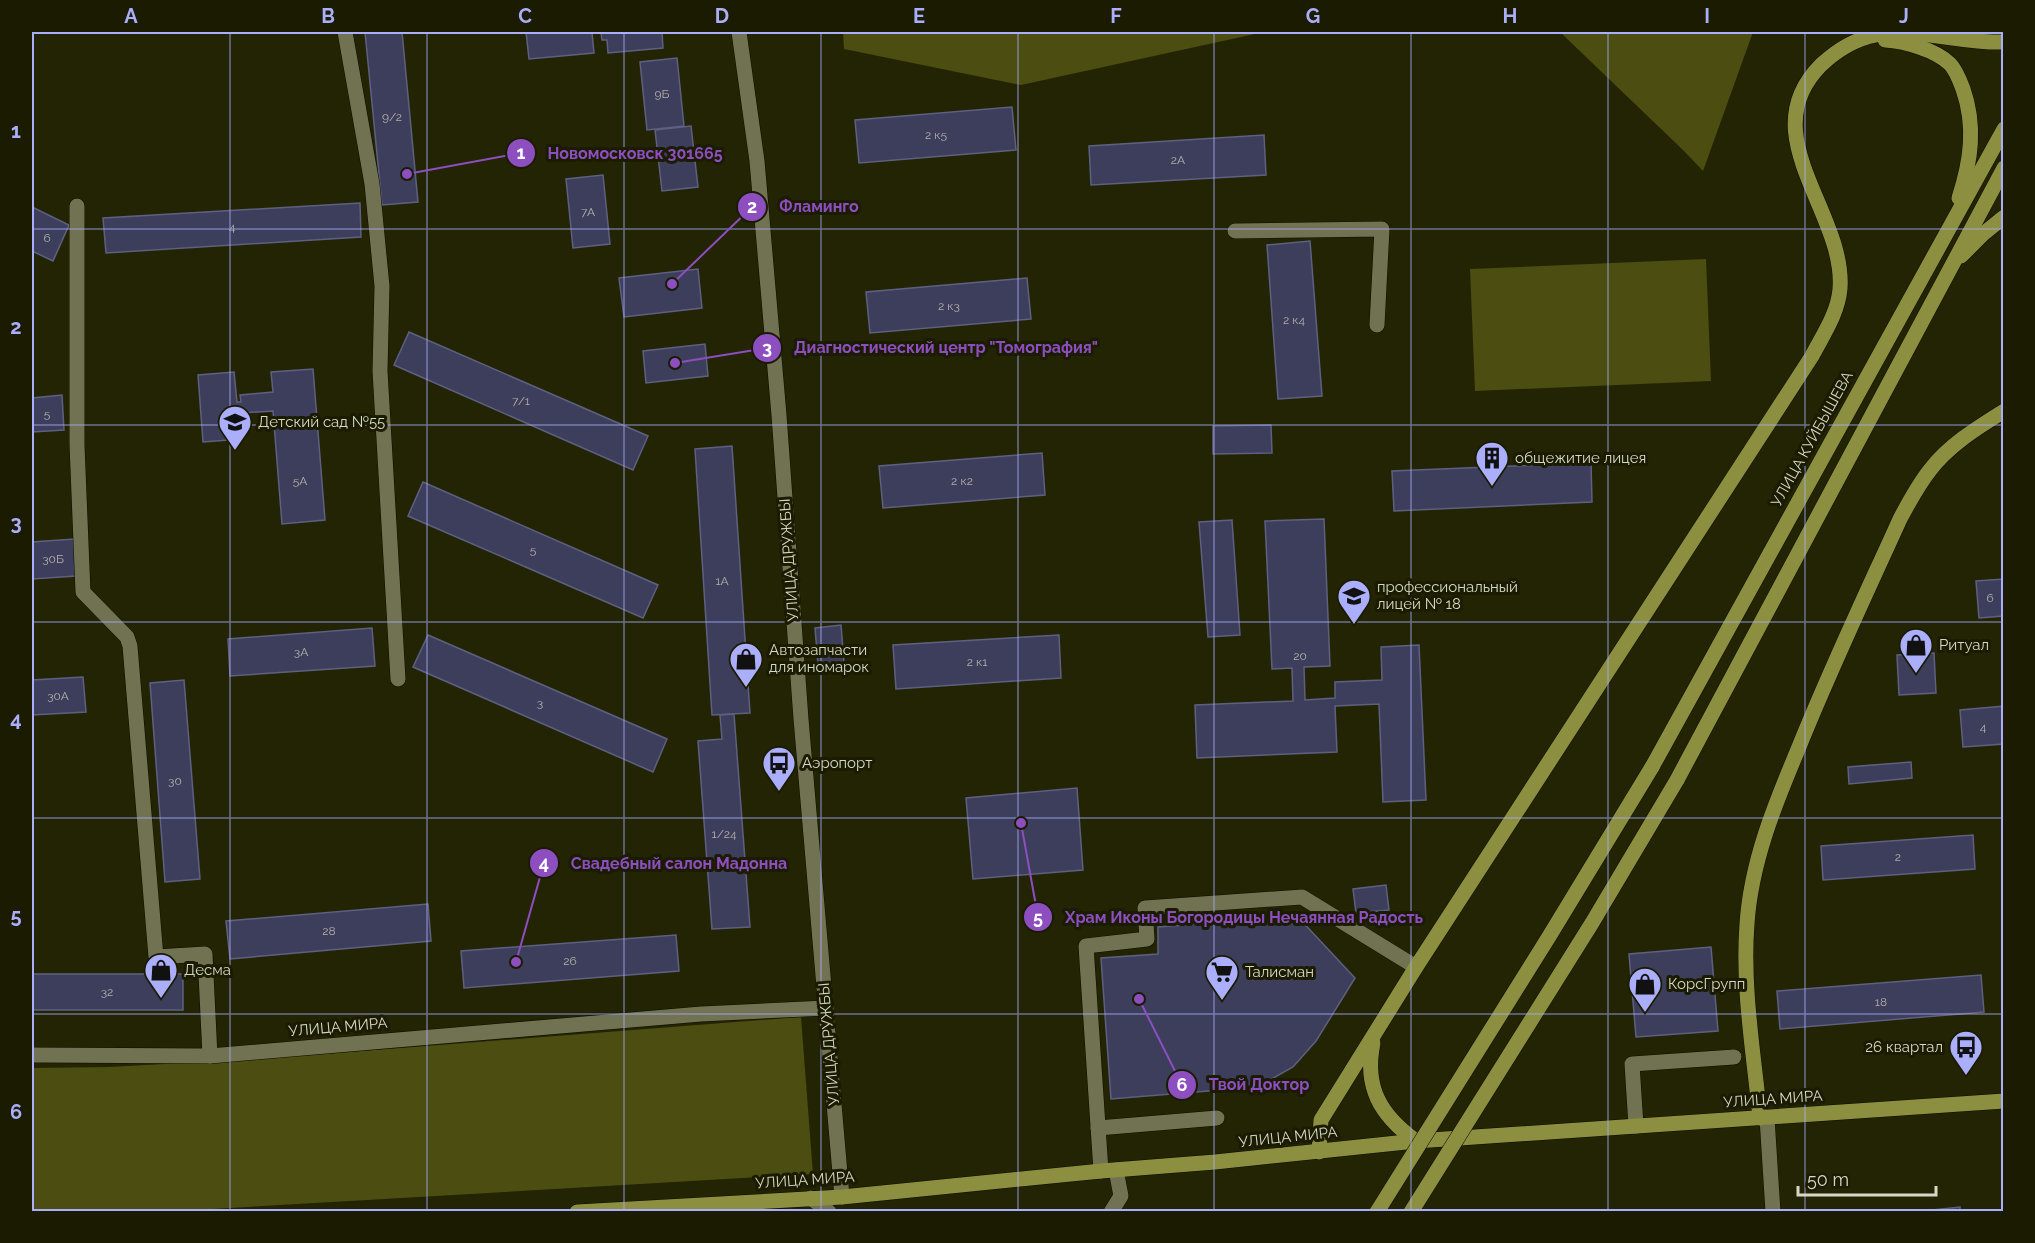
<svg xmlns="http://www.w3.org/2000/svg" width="2035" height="1243" viewBox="0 0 2035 1243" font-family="Raleway,sans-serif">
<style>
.green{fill:#4b4d11}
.building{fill:#3c3e5b;stroke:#5e6080;stroke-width:1.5}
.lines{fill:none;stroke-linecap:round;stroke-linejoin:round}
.minor-casing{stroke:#0c0d00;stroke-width:16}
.major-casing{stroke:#0c0d00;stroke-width:16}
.minor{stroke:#707251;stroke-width:15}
.major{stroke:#8c8f3f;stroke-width:15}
.major-bridge-casing{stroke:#0c0d00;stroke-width:16;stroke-linecap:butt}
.major-bridge{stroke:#8c8f3f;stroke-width:15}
.grid{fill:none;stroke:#abaffb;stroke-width:1.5;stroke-opacity:0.55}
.labels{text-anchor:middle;stroke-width:6;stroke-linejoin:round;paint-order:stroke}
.number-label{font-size:12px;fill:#b0b2ab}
.poi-label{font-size:15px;fill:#d6d8c6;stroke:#1a1b00;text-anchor:start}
.street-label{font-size:15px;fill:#d6d8c6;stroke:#1a1b00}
.leader{fill:none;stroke:#8d4ec0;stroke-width:2}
.callout-dot{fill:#8d4ec0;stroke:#1a1b00;stroke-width:2}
.mark-label{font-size:18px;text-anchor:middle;font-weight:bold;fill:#fff}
.callout-label{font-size:16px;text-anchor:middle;font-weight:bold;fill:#8d4ec0;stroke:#1a1b00;stroke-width:6;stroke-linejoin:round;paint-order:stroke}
.neatline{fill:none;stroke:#abaffb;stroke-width:2}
.grid-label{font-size:20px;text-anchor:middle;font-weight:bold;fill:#abaffb}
</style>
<rect width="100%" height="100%" fill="#232404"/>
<g class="green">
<path d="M843,32H1264L1021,85L844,49Z"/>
<path d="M1560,32H1753L1703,171L1684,151Z"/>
<path d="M1706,259L1711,381L1475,391L1470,269Z"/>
<path d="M801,1017L813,1174L179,1211H32V1068L109,1067L258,1059Z"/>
</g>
<g class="building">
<path d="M365,32H402L418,202L382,205Z"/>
<path d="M526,32H592L594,53L529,59Z"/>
<path d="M601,32H662L663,48L608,53L607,40H602Z"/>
<path d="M677,58L684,126L647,130L640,62Z"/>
<path d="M1012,107L1016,150L859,163L855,120Z"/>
<path d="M691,126L698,187L662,191L655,130Z"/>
<path d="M1264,135L1266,175L1091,185L1089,146Z"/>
<path d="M603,175L610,244L573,248L566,179Z"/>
<path d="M360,203L361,237L106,253L103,218Z"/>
<path d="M32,207L69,225L53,261L32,251Z"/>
<path d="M1310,241L1322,396L1278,399L1267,245Z"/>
<path d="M698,269L702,308L624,317L619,278Z"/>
<path d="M1027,278L1031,319L870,333L866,292Z"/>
<path d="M409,332L648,436L633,470L394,365Z"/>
<path d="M705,344L708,376L646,383L643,351Z"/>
<path d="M313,369L325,520L282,524L273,411L240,413L242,439L203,442L198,375L234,372L237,402H241L240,395L273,392L271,372Z"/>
<path d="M62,395L64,430L32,432V398Z"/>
<path d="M1271,425L1272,453L1213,454V426Z"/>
<path d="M732,446L750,713L712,715L695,449Z"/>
<path d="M1042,453L1045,495L883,508L879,466Z"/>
<path d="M1591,463L1592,502L1394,511L1392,471Z"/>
<path d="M423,482L658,585L643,618L408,516Z"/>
<path d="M1324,519L1330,666L1304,667L1305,700L1335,698V682L1382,680L1381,647L1419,645L1426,800L1383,802L1379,704L1335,706L1337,752L1197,758L1195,705L1293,701L1292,668L1272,669L1265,521Z"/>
<path d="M1232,520L1240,635L1208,637L1199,522Z"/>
<path d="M74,539L76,576L32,579V542Z"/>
<path d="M2004,579V616L1979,618L1976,581Z"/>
<path d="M841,625L844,663L818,664L815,628Z"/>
<path d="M372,628L375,666L230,676L228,639Z"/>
<path d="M428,635L667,739L653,772L413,667Z"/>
<path d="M1059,635L1061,678L896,689L893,645Z"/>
<path d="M1934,653L1936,693L1899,695L1897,655Z"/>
<path d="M83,677L86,712L32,715V680Z"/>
<path d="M184,680L200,879L165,882L150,683Z"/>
<path d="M2004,706V744L1963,747L1960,710Z"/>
<path d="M734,714L750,927L712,929L698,741L722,739L720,715Z"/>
<path d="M1911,762L1912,778L1849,784L1848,767Z"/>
<path d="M1077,788L1083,870L973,879L966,798Z"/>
<path d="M1973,835L1975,869L1823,880L1821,846Z"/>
<path d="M1386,885L1389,910L1356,913L1353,889Z"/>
<path d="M428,904L431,941L230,959L226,921Z"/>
<path d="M1297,916L1355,978L1316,1041L1293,1067L1257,1087L1111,1099L1101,958L1158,954V927Z"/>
<path d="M676,935L679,971L464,988L461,951Z"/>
<path d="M1711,947L1718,1031L1636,1037L1629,954Z"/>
<rect x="32" y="974" width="151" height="36"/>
<path d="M1981,975L1984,1012L1780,1029L1777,991Z"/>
<path d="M1960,1207V1212H1913Z"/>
</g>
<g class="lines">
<defs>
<g id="minor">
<path d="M345,32L372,184L382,286L380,371L398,679"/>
<path d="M739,32L757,161L779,415L801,719L842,1197"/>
<path d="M77,206V445L83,592L127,637L130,646L156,957L205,954L210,1056"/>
<path d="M1235,231L1382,229L1377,325"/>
<path d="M32,1055L210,1056L701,1014L826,1008"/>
<path d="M1767,1118L1773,1212"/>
<path d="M1636,1126L1632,1064L1734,1057"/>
<path d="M1098,1128L1217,1118"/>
<path d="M1101,1171L1086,946L1147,939L1145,908L1302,897L1416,967"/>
<path d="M811,1198L829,1212"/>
<path d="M1111,1212L1121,1196L1116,1170"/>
</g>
<g id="major">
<path d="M1885,40C1904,41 1936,50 1950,64C1956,70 1960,81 1963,89C1976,126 1971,161 1959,198"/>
<path d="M1961,256L1983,234L2004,217"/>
<path d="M1652,767L2004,129"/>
<path d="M1677,780L2004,168"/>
<path d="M1373,1043C1364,1087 1380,1115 1416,1141"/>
<path d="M1760,1118C1754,1055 1742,988 1747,924C1751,862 1775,804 1799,747C1830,670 1866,594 1900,519C1909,502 1918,485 1930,470C1949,445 1977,428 2004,411"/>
<path d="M1319,1152L1321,1120L1416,967L1812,356C1823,335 1838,313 1840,289C1846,212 1751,135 1821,65C1837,50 1855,39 1876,35C1919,27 1961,44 2004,42"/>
<path d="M577,1212L842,1197L1101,1171L1215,1162L1416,1141L2004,1101"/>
</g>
</defs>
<use href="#minor" class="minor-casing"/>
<use href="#major" class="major-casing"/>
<use href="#minor" class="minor"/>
<use href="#major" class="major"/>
<defs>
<g id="major-bridge">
<path d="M1377,1212L1550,935L1652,767"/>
<path d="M1411,1212L1592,923L1677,780"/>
</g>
</defs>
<use href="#major-bridge" class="major-bridge-casing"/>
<use href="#major-bridge" class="major-bridge"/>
</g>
<path class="grid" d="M230,32V1212M427,32V1212M624,32V1212M821,32V1212M1018,32V1212M1214,32V1212M1411,32V1212M1608,32V1212M1805,32V1212M32,229H2004M32,425H2004M32,622H2004M32,818H2004M32,1014H2004"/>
<defs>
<symbol id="school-pin" viewBox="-11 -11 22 30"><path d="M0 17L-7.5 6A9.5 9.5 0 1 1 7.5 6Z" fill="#abaffb" stroke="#1a1b00"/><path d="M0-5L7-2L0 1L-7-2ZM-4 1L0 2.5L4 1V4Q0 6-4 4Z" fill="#111"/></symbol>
<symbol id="building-pin" viewBox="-11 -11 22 30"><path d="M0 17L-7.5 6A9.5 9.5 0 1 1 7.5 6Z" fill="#abaffb" stroke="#1a1b00"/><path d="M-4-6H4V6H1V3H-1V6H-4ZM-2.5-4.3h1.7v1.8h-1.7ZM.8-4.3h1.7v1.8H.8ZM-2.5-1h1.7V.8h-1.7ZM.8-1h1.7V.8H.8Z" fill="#111"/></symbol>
<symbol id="university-pin" viewBox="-11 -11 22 30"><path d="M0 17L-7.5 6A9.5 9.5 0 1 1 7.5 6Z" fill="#abaffb" stroke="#1a1b00"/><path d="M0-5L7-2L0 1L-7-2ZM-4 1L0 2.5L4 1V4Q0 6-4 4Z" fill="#111"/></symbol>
<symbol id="shop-pin" viewBox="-11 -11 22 30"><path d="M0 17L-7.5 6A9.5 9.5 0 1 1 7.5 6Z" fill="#abaffb" stroke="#1a1b00"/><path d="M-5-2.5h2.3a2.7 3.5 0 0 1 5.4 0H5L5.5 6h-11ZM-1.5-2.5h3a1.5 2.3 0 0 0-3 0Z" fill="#111"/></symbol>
<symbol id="bus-pin" viewBox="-11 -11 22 30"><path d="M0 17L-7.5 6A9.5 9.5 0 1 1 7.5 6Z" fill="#abaffb" stroke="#1a1b00"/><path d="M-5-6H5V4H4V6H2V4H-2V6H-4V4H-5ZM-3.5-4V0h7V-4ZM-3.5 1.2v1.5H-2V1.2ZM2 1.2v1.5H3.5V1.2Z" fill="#111"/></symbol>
<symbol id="supermarket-pin" viewBox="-11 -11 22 30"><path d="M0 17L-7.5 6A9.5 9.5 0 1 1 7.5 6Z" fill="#abaffb" stroke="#1a1b00"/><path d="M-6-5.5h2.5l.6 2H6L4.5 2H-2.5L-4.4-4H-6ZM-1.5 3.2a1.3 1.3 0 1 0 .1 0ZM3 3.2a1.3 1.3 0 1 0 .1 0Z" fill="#111"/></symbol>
</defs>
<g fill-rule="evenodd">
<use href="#school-pin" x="216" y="403" width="38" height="52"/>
<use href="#building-pin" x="1473" y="439" width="38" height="52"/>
<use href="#university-pin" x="1335" y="577" width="38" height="52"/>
<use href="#shop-pin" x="1897" y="626" width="38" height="52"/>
<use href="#shop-pin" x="727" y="640" width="38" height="52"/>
<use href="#bus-pin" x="760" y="744" width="38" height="52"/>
<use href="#shop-pin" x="142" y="951" width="38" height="52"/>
<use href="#supermarket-pin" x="1203" y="953" width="38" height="52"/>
<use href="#shop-pin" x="1626" y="965" width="38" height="52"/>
<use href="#bus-pin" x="1947" y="1028" width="38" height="52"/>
</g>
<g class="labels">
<g class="number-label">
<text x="662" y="98">9Б</text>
<text x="392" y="121">9/2</text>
<text x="936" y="139">2 к5</text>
<text x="1178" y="164">2А</text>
<text x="588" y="216">7А</text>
<text x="232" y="231">4</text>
<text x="47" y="242">6</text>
<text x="949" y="310">2 к3</text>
<text x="1294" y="324">2 к4</text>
<text x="521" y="405">7/1</text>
<text x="47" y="418">5</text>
<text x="300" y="485">5А</text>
<text x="962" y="485">2 к2</text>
<text x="533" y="554">5</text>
<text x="53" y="563">30Б</text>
<text x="722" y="585">1А</text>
<text x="1990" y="602">6</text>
<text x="301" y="656">3А</text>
<text x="1300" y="660">20</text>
<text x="977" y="666">2 к1</text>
<text x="58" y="700">30А</text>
<text x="540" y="707">3</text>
<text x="1983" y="731">4</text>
<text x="175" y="785">30</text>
<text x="724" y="838">1/24</text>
<text x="1898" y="861">2</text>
<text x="329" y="935">28</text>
<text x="570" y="965">26</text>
<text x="107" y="996">32</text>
<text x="1881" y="1006">18</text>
</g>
<g class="poi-label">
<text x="258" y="427">Детский сад №55</text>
<text x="1515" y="463">общежитие лицея</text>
<text x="1377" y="592">профессиональный<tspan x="1377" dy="17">лицей № 18</tspan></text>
<text x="1939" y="650">Ритуал</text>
<text x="769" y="655">Автозапчасти<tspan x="769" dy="17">для иномарок</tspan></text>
<text x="802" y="768">Аэропорт</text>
<text x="184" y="975">Десма</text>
<text x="1245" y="977">Талисман</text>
<text x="1668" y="989">КорсГрупп</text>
<text x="1943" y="1052" text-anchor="end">26 квартал</text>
</g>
<g class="street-label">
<text transform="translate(1812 439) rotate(-61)" y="5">УЛИЦА КУЙБЫШЕВА</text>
<text transform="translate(789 560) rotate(-94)" y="5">УЛИЦА ДРУЖБЫ</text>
<text transform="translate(338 1027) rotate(-5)" y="5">УЛИЦА МИРА</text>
<text transform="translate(829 1044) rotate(-95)" y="5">УЛИЦА ДРУЖБЫ</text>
<text transform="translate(1773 1099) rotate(-4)" y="5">УЛИЦА МИРА</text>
<text transform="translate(1288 1137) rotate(-6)" y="5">УЛИЦА МИРА</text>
<text transform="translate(805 1180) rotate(-4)" y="5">УЛИЦА МИРА</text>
</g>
</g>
<path class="leader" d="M407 174L521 153M672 284L752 207M675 363L767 348M516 962L544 863M1021 823L1038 917M1139 999L1182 1085"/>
<g class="callout-dot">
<circle cx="407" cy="174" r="6"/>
<circle cx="672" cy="284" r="6"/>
<circle cx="675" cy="363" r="6"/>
<circle cx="516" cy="962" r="6"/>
<circle cx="1021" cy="823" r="6"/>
<circle cx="1139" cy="999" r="6"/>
<circle cx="521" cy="153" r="15"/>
<circle cx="752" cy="207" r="15"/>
<circle cx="767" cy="348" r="15"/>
<circle cx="544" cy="863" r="15"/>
<circle cx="1038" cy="917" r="15"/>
<circle cx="1182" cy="1085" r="15"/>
</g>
<g class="mark-label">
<text x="521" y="159">1</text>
<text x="752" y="213">2</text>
<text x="767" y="354">3</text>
<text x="544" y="869">4</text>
<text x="1038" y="924">5</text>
<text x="1182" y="1091">6</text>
</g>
<g class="callout-label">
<text x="635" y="159">Новомосковск 301665</text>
<text x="819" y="212">Фламинго</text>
<text x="946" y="353">Диагностический центр "Томография"</text>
<text x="679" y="869">Свадебный салон Мадонна</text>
<text x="1244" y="923">Храм Иконы Богородицы Нечаянная Радость</text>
<text x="1259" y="1090">Твой Доктор</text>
</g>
<rect width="2035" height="1243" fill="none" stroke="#1a1b00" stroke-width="66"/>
<path d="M1798 1186v9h138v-9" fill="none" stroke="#d6d8c6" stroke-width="3"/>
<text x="1807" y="1186" font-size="18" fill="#d6d8c6" stroke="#1a1b00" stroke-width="4.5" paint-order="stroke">50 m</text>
<rect x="33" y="33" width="1969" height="1177" class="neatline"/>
<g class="grid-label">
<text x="131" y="23">A</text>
<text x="328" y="23">B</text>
<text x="525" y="23">C</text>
<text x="722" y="23">D</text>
<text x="919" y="23">E</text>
<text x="1116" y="23">F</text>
<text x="1313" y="23">G</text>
<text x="1510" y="23">H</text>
<text x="1707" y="23">I</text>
<text x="1904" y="23">J</text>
<text x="16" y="138">1</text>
<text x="16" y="334">2</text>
<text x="16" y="530">3</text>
<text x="16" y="726">4</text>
<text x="16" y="923">5</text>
<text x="16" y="1119">6</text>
</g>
</svg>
